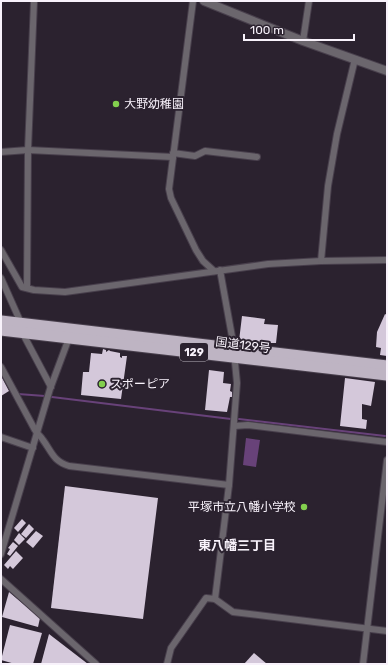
<svg xmlns="http://www.w3.org/2000/svg" width="388" height="665" viewBox="0 0 388 665" font-family="Rubik,'Noto Sans JP',sans-serif">
<style>
.water{fill:#684279}
.lines{fill:none;stroke-linecap:round;stroke-linejoin:round}
.stream{stroke:#684279;stroke-width:2}
.building{fill:#d4c8da}
.minor-casing{stroke:#483f4c;stroke-width:8}
.tertiary-casing{stroke:#483f4c;stroke-width:10}
.trunk-casing{stroke:#483f4c;stroke-width:13}
.minor{stroke:#6b666d;stroke-width:6}
.tertiary{stroke:#6b666d;stroke-width:8}
.trunk{stroke:#beb4c3;stroke-width:11}
.poi-dot{fill:#83d04e;stroke:#2b222f;stroke-width:1.5}
.labels{text-anchor:middle;stroke-width:4;stroke-linejoin:round;paint-order:stroke}
.shield{fill:#2b222f;stroke:#bab4be;stroke-width:1}
.shield-label{font-size:11px;font-weight:bold;fill:#f8f2fb}
.poi-label{font-size:12px;fill:#f8f2fb;stroke:#2b222f;text-anchor:start}
.street-label{font-size:12px;fill:#f8f2fb;stroke:#2b222f}
.neighbourhood-label{font-size:13px;font-weight:bold;fill:#f8f2fb;stroke:#2b222f}
</style>
<rect width="100%" height="100%" fill="#2b222f"/>
<path class="water" d="M246,438L260,440L256,467L243,465Z"/>
<g class="lines">
<g class="stream">
<path d="M18,394L45,396"/>
<path d="M52,397L231,419"/>
<path d="M239,419L385,436"/>
</g>
</g>
<g class="building">
<path d="M385,314L387,315V356L380,355L381,348L376,347L377,332Z"/>
<path d="M242,316L265,319L264,324L278,325L276,343H262L239,341Z"/>
<path d="M103,349L106,350V352L109,350L110,351L120,353V357L122,358V356H127L121,399L81,395L83,372H89L91,353L102,354Z"/>
<path d="M209,370L224,372L223,383L231,384L230,391L232,392V397H230L227,412L205,410Z"/>
<path d="M1,376L9,391L1,396Z"/>
<path d="M345,378L375,382L371,406L362,404V419L367,420L366,429L340,426Z"/>
<path d="M65,486L158,498L143,619L51,608Z"/>
<path d="M22,519L26,523L18,532L14,528Z"/>
<path d="M29,524L34,529L26,538L21,534Z"/>
<path d="M36,531L43,536L33,548L26,542Z"/>
<path d="M19,533L25,539L19,545L14,540Z"/>
<path d="M13,542L18,546L10,556L7,554L10,549L8,548Z"/>
<path d="M16,551L23,558L13,569L10,566L8,569L4,565Z"/>
<path d="M9,592L40,618L38,627L2,617Z"/>
<path d="M10,625L42,633L33,664H15L1,660Z"/>
<path d="M49,634L88,664H41Z"/>
<path d="M254,653L267,664H244Z"/>
</g>
<g class="lines">
<defs>
<g id="minor">
<path d="M193,1L169,189L171,198L196,250L203,261L214,271"/>
<path d="M303,41L309,1"/>
<path d="M1,152L28,150L173,157"/>
<path d="M173,153L195,156L205,151L257,157"/>
<path d="M1,250L22,287L34,290L65,292L268,264L321,261L387,260"/>
<path d="M321,261L328,186L337,134L355,59"/>
<path d="M1,278L21,323"/>
<path d="M27,288L28,150L34,1"/>
<path d="M22,332L51,387"/>
<path d="M1,367L35,430C37,434 41,436 43,440C52,452 53,461 69,466L229,485"/>
<path d="M234,426L248,425L387,442"/>
<path d="M1,437L33,448"/>
<path d="M1,554L50,389L69,338"/>
<path d="M1,579L96,664"/>
<path d="M215,599L233,612L387,631"/>
<path d="M167,664L171,648L206,598L215,599L229,485L237,383L233,342L220,270"/>
<path d="M363,664L387,460"/>
</g>
<path id="tertiary" d="M204,1L303,41L387,71"/>
<g id="trunk">
<path d="M1,321L387,366"/>
<path d="M1,330L387,375"/>
</g>
</defs>
<use href="#minor" class="minor-casing"/>
<use href="#tertiary" class="tertiary-casing"/>
<use href="#trunk" class="trunk-casing"/>
<use href="#minor" class="minor"/>
<use href="#tertiary" class="tertiary"/>
<use href="#trunk" class="trunk"/>
</g>
<g class="poi-dot">
<circle cx="116" cy="104" r="4"/>
<circle cx="102" cy="384" r="4"/>
<circle cx="304" cy="507" r="4"/>
</g>
<g class="labels">
<rect class="shield" x="180" y="343" width="28" height="18" rx="3"/>
<g class="shield-label">
<text x="194" y="356">129</text>
</g>
<g class="poi-label">
<text x="124" y="108">大野幼稚園</text>
<text x="110" y="388">スポーピア</text>
<text x="296" y="511" text-anchor="end">平塚市立八幡小学校</text>
</g>
<g class="street-label">
<text transform="translate(243 345) rotate(7)" y="4">国道129号</text>
</g>
<g class="neighbourhood-label">
<text x="237" y="550">東八幡三丁目</text>
</g>
</g>
<rect width="388" height="665" fill="none" stroke="#f8f2fb" stroke-width="4"/>
<path d="M244 34v6h110v-6" fill="none" stroke="#f8f2fb" stroke-width="2"/>
<text x="250" y="34" font-size="12" fill="#f8f2fb" stroke="#2b222f" stroke-width="3" paint-order="stroke">100 m</text>
</svg>
